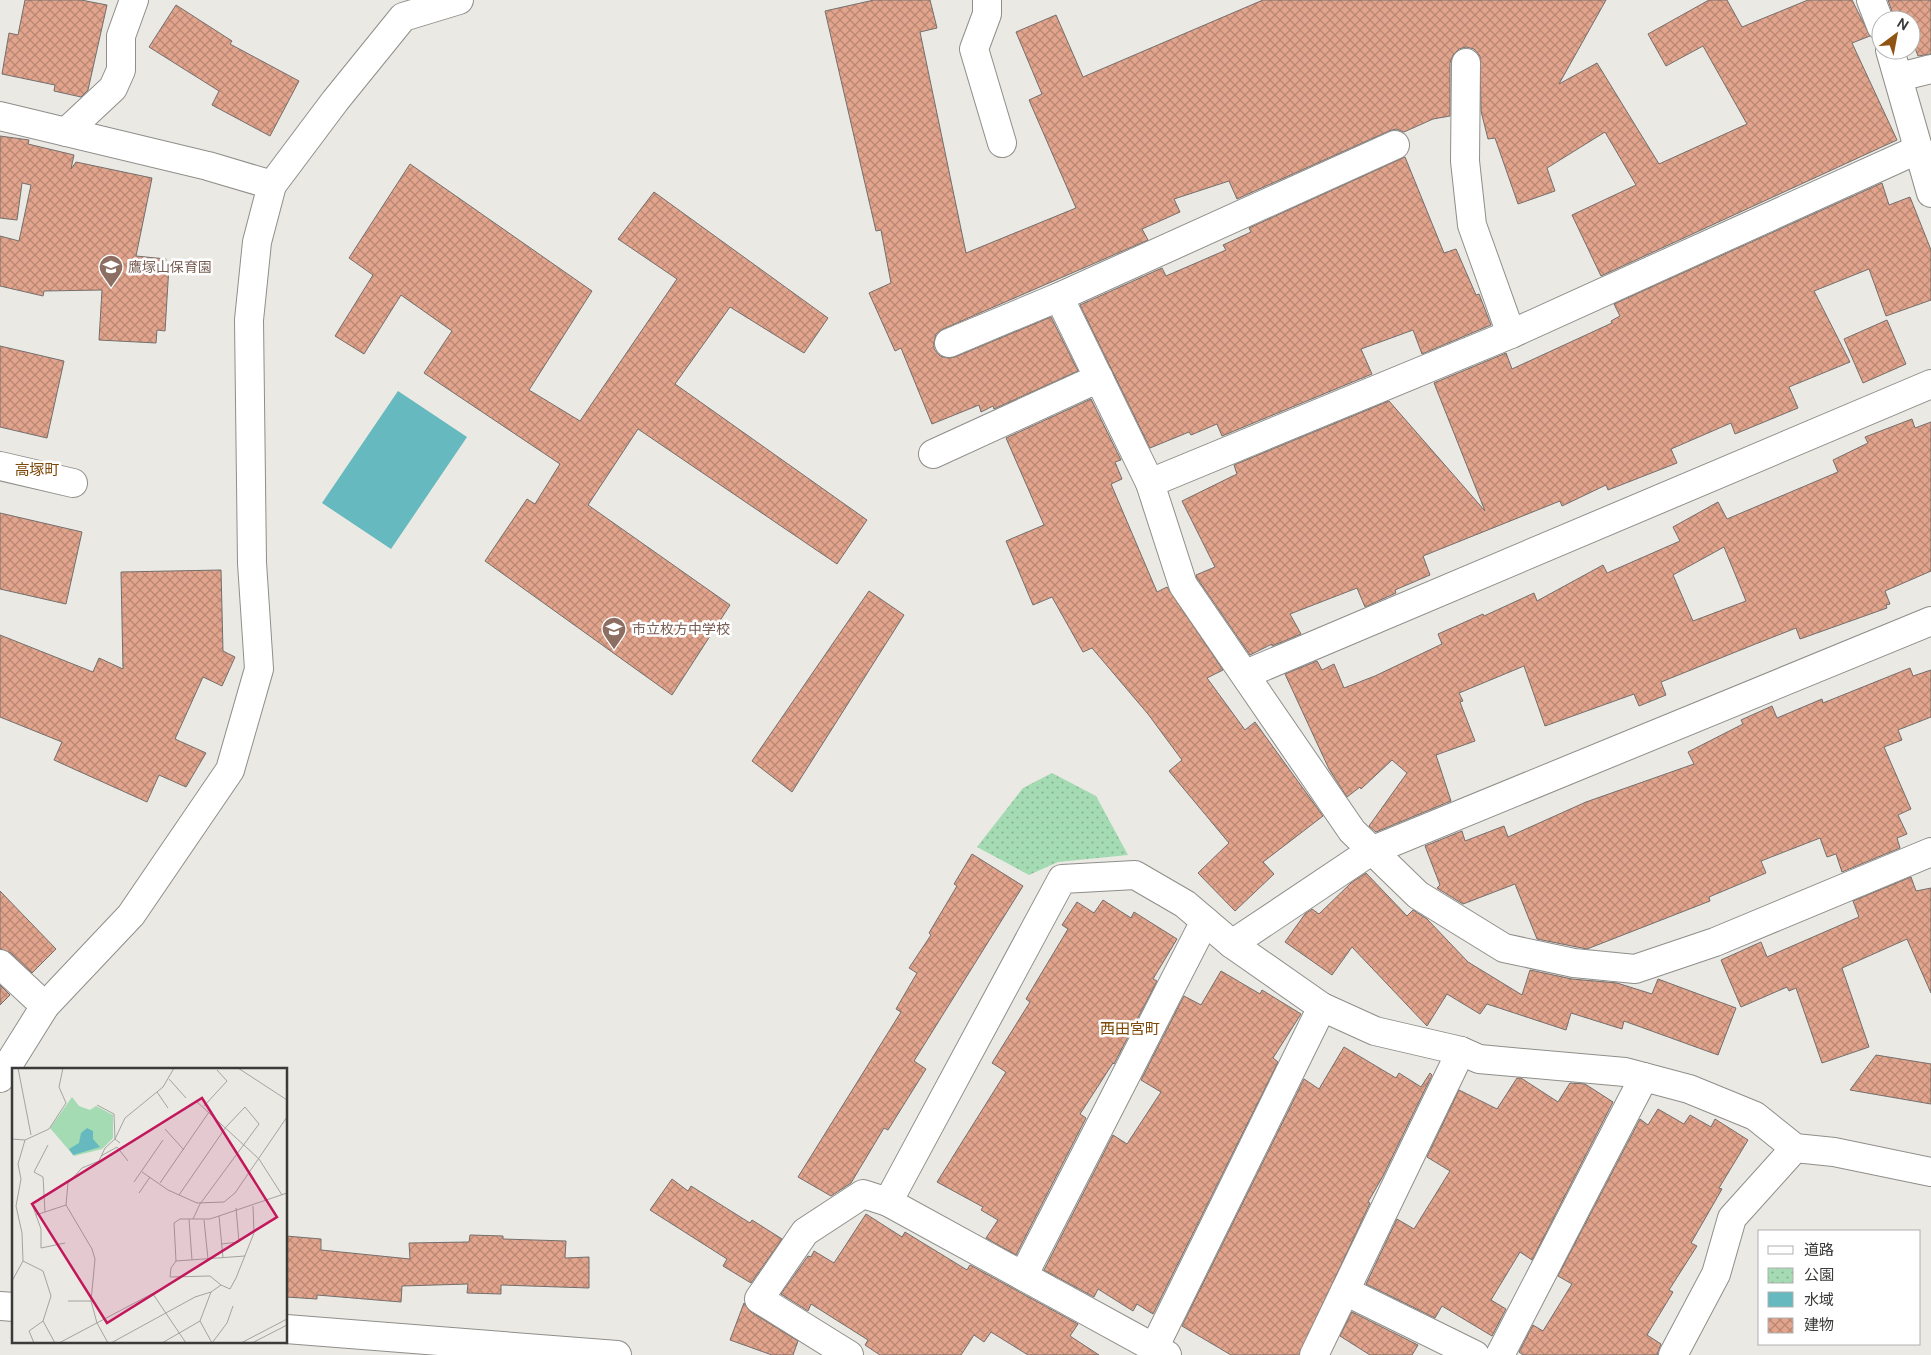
<svg xmlns="http://www.w3.org/2000/svg" width="1931" height="1355" viewBox="0 0 1931 1355" font-family="'DM Sans','Noto Sans JP',sans-serif">
<style>
.park{fill:url(#park-dots)}
.water{fill:#66b9be}
.building{fill:url(#building-cross-hatch);stroke:#746f6d;fill-rule:evenodd}
.lines{fill:none;stroke-linecap:round;stroke-linejoin:round}
.minor-casing{stroke:#8f8e8a;stroke-width:30}
.minor{stroke:#fff;stroke-width:28}
.labels{text-anchor:middle;stroke-width:5;stroke-linejoin:round;paint-order:stroke}
.education-label{font-size:14px;fill:#785e54;stroke:#fff;text-anchor:start}
.neighbourhood-label{font-size:15px;fill:#7d4808;stroke:#fff}
.inset-road{fill:none;stroke:#a4a39f;stroke-width:1}
.view{fill:#c2185b;fill-opacity:0.15;stroke:#c2185b;stroke-width:2.5}
.inset-edge{fill:none;stroke:#3a3a38;stroke-width:2.5}
</style>
<defs>
<pattern id="park-dots" width="8" height="8" patternUnits="userSpaceOnUse" patternTransform="scale(1.25)"><rect width="8" height="8" fill="#a4dbb3"/><path d="M2 2h.1M6 6h.1" fill="none" stroke="#87b393" stroke-width="1.8" stroke-linecap="round"/></pattern>
<pattern id="building-cross-hatch" width="8" height="8" patternUnits="userSpaceOnUse" patternTransform="scale(1.25)"><rect width="8" height="8" fill="#e2a48c"/><path d="M0 0l8 8M0 8l8-8" fill="none" stroke="#b88773"/></pattern>
</defs>
<rect width="100%" height="100%" fill="#eae9e4"/>
<path class="park" d="M1052,773L1096,796L1128,855L1058,862L1029,875L977,847L1023,788Z"/>
<path class="water" d="M398,391L467,437L391,549L322,503Z"/>
<g class="building">
<path d="M25,0H81L107,5L88,90L81,97L54,91L55,85L2,74L9,33L18,35Z"/>
<path d="M874,0H930L937,28L920,32L966,253L1076,208L1029,100L1042,94L1016,32L1056,15L1083,77L1263,0H1606L1559,84L1597,63L1659,164L1747,124L1703,46L1666,66L1648,34L1709,0H1727L1742,27L1808,0H1852L1870,36L1852,43L1897,140L1601,276L1572,215L1636,185L1605,132L1547,168L1555,191L1518,204L1495,138L1488,139L1481,111L1480,56L1474,49L1466,47L1459,49L1453,55L1450,63V116L1433,119L1404,132L1396,129L1389,131L1237,199L1229,181L1174,199L1180,212L1142,229L1148,240L943,329L936,334L934,342V349L940,356L948,358L955,357L1051,317L1078,371L994,409L993,406L981,412L979,405L932,424L901,348L895,351L869,293L891,283L881,230L876,231L825,11Z"/>
<path d="M1888,0H1931V54L1918,56L1911,37V20H1895Z"/>
<path d="M176,5L232,41L230,44L299,81L270,136L212,105L219,91L149,47Z"/>
<path d="M0,136L29,140L28,144L74,155L71,169L76,162L152,178L136,256L166,259L165,266H169L165,331L157,330L156,343L99,340L102,290L44,291L43,296L0,286V236L19,241L31,185L22,183L17,220L0,218Z"/>
<path d="M1405,157L1444,253L1456,249L1476,295L1479,294L1491,325L1422,354L1413,330L1361,349L1372,374L1222,436L1217,424L1191,435L1189,432L1150,448L1080,305L1162,268L1166,276L1226,250L1223,245L1251,232L1249,228Z"/>
<path d="M410,164L592,291L529,390L580,421L677,279L618,239L654,192L828,318L804,353L730,307L675,384L867,520L837,564L638,429L588,505L730,605L672,695L485,561L527,499L535,504L560,464L424,373L452,331L401,295L364,354L335,336L373,275L349,258Z"/>
<path d="M1882,183L1889,205L1910,197L1931,250V300L1886,316L1869,269L1814,291L1850,362L1789,387L1798,408L1735,434L1731,423L1671,449L1677,463L1608,490L1606,485L1562,506L1560,501L1423,556L1430,575L1395,590L1396,593L1365,607L1357,588L1290,614L1301,634L1272,646V644L1250,655L1197,578L1196,575L1215,567L1182,501L1237,474L1234,465L1389,401L1485,511L1434,383L1506,353L1512,369L1612,323L1611,321L1620,316L1614,304Z"/>
<path d="M1887,320L1906,364L1863,383L1844,339Z"/>
<path d="M0,346L64,361L47,438L0,427Z"/>
<path d="M1091,399L1121,460L1115,462L1122,479L1111,484L1157,592L1167,587L1223,670L1207,678L1245,730L1255,722L1323,816L1263,862L1274,874L1235,911L1198,873L1229,843L1169,771L1182,760L1148,714L1092,648L1083,652L1052,597L1033,605L1006,541L1044,525L1006,438Z"/>
<path d="M1912,419L1915,428L1931,422V571L1885,591L1890,604L1886,605L1887,608L1800,639L1796,628L1753,645L1661,682L1666,695L1639,706L1634,694L1545,726L1524,666L1459,693L1463,701L1460,702L1475,741L1436,755L1451,801L1376,832L1369,826L1407,773L1392,760L1361,789L1360,787L1347,797L1329,769L1285,674L1317,661L1322,670L1334,664L1344,688L1375,676L1442,644L1438,634L1483,614L1484,616L1534,593L1537,601L1603,565L1607,573L1680,541L1673,527L1718,502L1727,519L1838,472L1833,460L1868,443L1865,437ZM1724,547L1746,601L1693,621L1673,575Z"/>
<path d="M0,513L82,532L66,604L0,589Z"/>
<path d="M221,570L223,651L235,657L222,686L203,677L175,739L206,753L186,787L159,775L147,802L54,760L62,742L0,717V635L93,672L99,658L123,669L121,572Z"/>
<path d="M869,591L904,615L792,792L752,761Z"/>
<path d="M1910,668L1913,676L1931,670V717L1898,730L1902,740L1884,747L1911,809L1898,815L1907,834L1897,838L1900,848L1842,872L1836,854L1827,857L1820,838L1761,861L1766,873L1709,897L1710,901L1587,949L1537,939L1515,884L1463,904L1437,888L1440,885L1425,846L1462,831L1465,841L1504,826L1508,837L1586,802L1694,764L1688,752L1743,724L1741,720L1772,706L1777,718L1822,699L1823,703Z"/>
<path d="M972,854L1023,886L914,1061L926,1069L888,1130L884,1128L851,1183L831,1196L798,1177L901,1012L896,1009L917,973L909,968L931,935L929,933L957,886L954,884Z"/>
<path d="M1366,873L1407,916L1413,910L1427,919L1468,962L1522,995L1530,970L1572,979L1617,983L1652,994L1658,979L1736,1008L1718,1055L1624,1021L1622,1029L1571,1013L1566,1030L1487,1004L1480,1014L1447,994L1427,1026L1352,947L1332,975L1285,942L1305,914L1312,909L1319,914L1351,883Z"/>
<path d="M1911,877L1916,891L1931,888V993L1907,939L1842,968L1869,1047L1822,1063L1796,988L1789,991L1787,987L1741,1007L1721,960L1761,942L1767,957L1859,917L1853,901Z"/>
<path d="M0,891L56,949L32,973L11,953L0,949Z"/>
<path d="M1103,900L1131,918L1134,912L1177,939L1153,979L1157,981L1114,1064L1113,1063L1080,1114L1086,1118L1016,1255L986,1238L998,1220L981,1210L983,1207L937,1182L1006,1072L992,1063L1030,1002L1026,999L1068,929L1062,925L1077,902L1094,913Z"/>
<path d="M1221,971L1260,994L1262,990L1301,1014L1273,1058L1278,1062L1153,1314L1137,1304L1133,1311L1098,1289L1094,1297L1044,1270L1113,1135L1127,1144L1161,1092L1141,1080L1184,996L1201,1005Z"/>
<path d="M0,985L10,995L0,1005Z"/>
<path d="M1344,1047L1396,1078L1399,1073L1421,1087L1430,1073L1432,1075L1383,1176L1368,1202L1370,1203L1299,1355H1231L1182,1326L1304,1079L1319,1089Z"/>
<path d="M1876,1055L1931,1064V1104L1850,1090Z"/>
<path d="M1517,1078H1521L1558,1102L1570,1083L1585,1084L1613,1102L1532,1260L1520,1252L1491,1300L1506,1309L1492,1336L1442,1306L1435,1318L1366,1284L1397,1219L1414,1229L1450,1171L1427,1157L1459,1090L1497,1109Z"/>
<path d="M1658,1109L1684,1124L1690,1115L1711,1127L1715,1119L1748,1140L1719,1188L1722,1189L1691,1243L1697,1246L1669,1290L1673,1292L1647,1335L1661,1344L1657,1355H1523L1519,1352L1533,1325L1543,1331L1572,1284L1558,1276L1640,1119L1648,1125Z"/>
<path d="M672,1179L688,1191L691,1186L750,1223L752,1220L782,1239L751,1283L723,1266L727,1259L650,1210Z"/>
<path d="M866,1214L902,1237L905,1232L967,1270L970,1265L1078,1324L1070,1336L1099,1355H1028L991,1332L984,1342L974,1335L961,1355H880L865,1345L868,1340L811,1304L808,1311L781,1294L808,1256L811,1257L814,1251L834,1263Z"/>
<path d="M470,1235L503,1236V1239L566,1241L565,1258L589,1257V1288L501,1285V1294L467,1293L468,1284L402,1286L401,1302L317,1295V1299L286,1297V1236L321,1239V1250L410,1259L409,1243L469,1242Z"/>
<path d="M744,1303L751,1312L798,1341L793,1355H772L730,1340Z"/>
<path d="M1352,1312L1418,1345L1412,1355H1370L1340,1336Z"/>
</g>
<g class="lines">
<defs>
<g id="minor">
<path d="M987,0V14L974,49L1002,143"/>
<path d="M1871,0L1881,26"/>
<path d="M1890,50L1931,193"/>
<path d="M1466,63L1465,161L1472,225L1511,334"/>
<path d="M1899,77L1931,69"/>
<path d="M0,116L208,166L272,185"/>
<path d="M66,132L113,88L121,70V36L134,0"/>
<path d="M1059,297L1150,483L1183,585L1352,831L1418,895L1504,948L1574,963L1635,969L1715,942L1931,852"/>
<path d="M949,343L1059,297L1395,145"/>
<path d="M933,454L1099,378"/>
<path d="M0,466L73,483"/>
<path d="M1150,483L1511,334L1919,149"/>
<path d="M1246,674L1931,384"/>
<path d="M1232,944L1371,851L1931,621"/>
<path d="M0,964L45,1006"/>
<path d="M0,1078L45,1006L131,915L230,770L259,669L252,563L249,320L257,242L272,185L335,101L403,17L459,0"/>
<path d="M1023,1276L1205,921"/>
<path d="M1345,1291L1475,1355"/>
<path d="M0,1306L14,1307"/>
<path d="M286,1329L617,1355"/>
<path d="M1154,1348L1322,1007"/>
<path d="M849,1355L759,1299L805,1232L863,1194L888,1202"/>
<path d="M1167,1355L888,1202L1062,879L1135,875L1185,904L1232,944L1322,1007L1375,1031L1461,1051L1479,1059L1625,1072L1689,1089L1755,1116L1795,1148L1834,1152L1931,1172"/>
<path d="M1314,1355L1461,1051"/>
<path d="M1500,1355L1644,1077"/>
<path d="M1673,1355L1716,1274L1732,1218L1795,1148"/>
</g>
</defs>
<use href="#minor" class="minor-casing"/>
<use href="#minor" class="minor"/>
</g>
<defs>
<symbol id="school-pin" viewBox="-11 -11 22 30"><path d="M0 17L-7.5 6A9.5 9.5 0 1 1 7.5 6Z" fill="#8d6e63" stroke="#fff"/><path d="M0-5L7-2L0 1L-7-2ZM-4 1L0 2.5L4 1V4Q0 6-4 4Z" fill="#fff"/></symbol>
</defs>
<g fill-rule="evenodd">
<use href="#school-pin" x="97" y="253" width="28" height="38"/>
<use href="#school-pin" x="600" y="615" width="28" height="38"/>
</g>
<g class="labels">
<g class="education-label">
<text x="128" y="272">鷹塚山保育園</text>
<text x="632" y="634">市立枚方中学校</text>
</g>
<g class="neighbourhood-label">
<text x="37" y="475">高塚町</text>
<text x="1130" y="1034">西田宮町</text>
</g>
</g>
<g transform="translate(12 1068)">
<rect width="275" height="275" fill="#eae9e4"/>
<path d="M60,29L67,38L78,42L84,38L101,47V70L90,81L62,88L38,60Z" fill="#a4dbb3"/>
<path d="M75,60L81,63V71L88,79L61,87L57,81L67,75L69,65Z" fill="#66b9be"/>
<path class="inset-road" d="M6,0L19,67M226,0L275,32M157,11L174,30M145,24L156,40M184,33L247,91L270,127M85,37L102,46L103,71L108,75M192,38L215,13L205,2M153,61L172,82M0,71L13,72L37,61L54,35L47,19L51,0M13,72L6,96L9,111L4,138L10,165L11,193L31,203L39,228L31,253L17,263L22,275M89,88L105,79L116,93M130,104L156,122L185,135L212,134L223,125L275,49M122,114L151,72M148,115L197,44M127,125L138,109M167,127L214,59L233,39L247,56L188,136L181,151M20,136L29,161V180L53,175M33,144L31,109L22,104L36,77M24,147L54,137M207,148L211,190M177,151L180,192M192,152L196,191M209,176L227,174L224,140M233,188L164,193L162,155L168,151H198L275,125M164,193L159,200L158,209L198,208L209,217M0,213L11,193M141,226L174,275M56,233H79M31,253L43,275M47,275L149,221M96,275L85,255L79,233L83,191L80,181L54,137L56,115L70,100L87,93L93,80L103,71L113,50L151,19L162,0M99,275L183,229L199,224M150,275L188,253M200,275L188,253L199,224L209,217L218,221L224,210L242,165L241,138M200,275L215,255L221,238M229,275L275,251M240,275L275,257"/>
<path class="view" d="M190,30L265,149L95,255L20,136Z"/>
<rect width="275" height="275" class="inset-edge"/>
</g>
<rect x="1758" y="1230" width="162" height="115" fill="#ffffff" stroke="#b0b0af"/>
<rect x="1768" y="1246" width="25" height="8" fill="#ffffff" stroke="#b0b0af"/>
<text x="1804" y="1255" font-size="15" fill="#3a3a38">道路</text>
<rect x="1768" y="1268" width="25" height="15" fill="url(#park-dots)" stroke="#b0b0af"/>
<text x="1804" y="1280" font-size="15" fill="#3a3a38">公園</text>
<rect x="1768" y="1292" width="25" height="15" fill="#66b9be" stroke="#b0b0af"/>
<text x="1804" y="1305" font-size="15" fill="#3a3a38">水域</text>
<rect x="1768" y="1318" width="25" height="15" fill="url(#building-cross-hatch)" stroke="#b0b0af"/>
<text x="1804" y="1330" font-size="15" fill="#3a3a38">建物</text>
<g transform="translate(1896 35) rotate(32)"><circle r="24" fill="#ffffff" stroke="#b0b0af"/>
<path d="M0-4L9 19L0 12L-9 19Z" fill="#8f5411"/>
<text y="-8" font-size="14" font-weight="bold" text-anchor="middle" fill="#3a3a38">N</text>
</g>
</svg>
